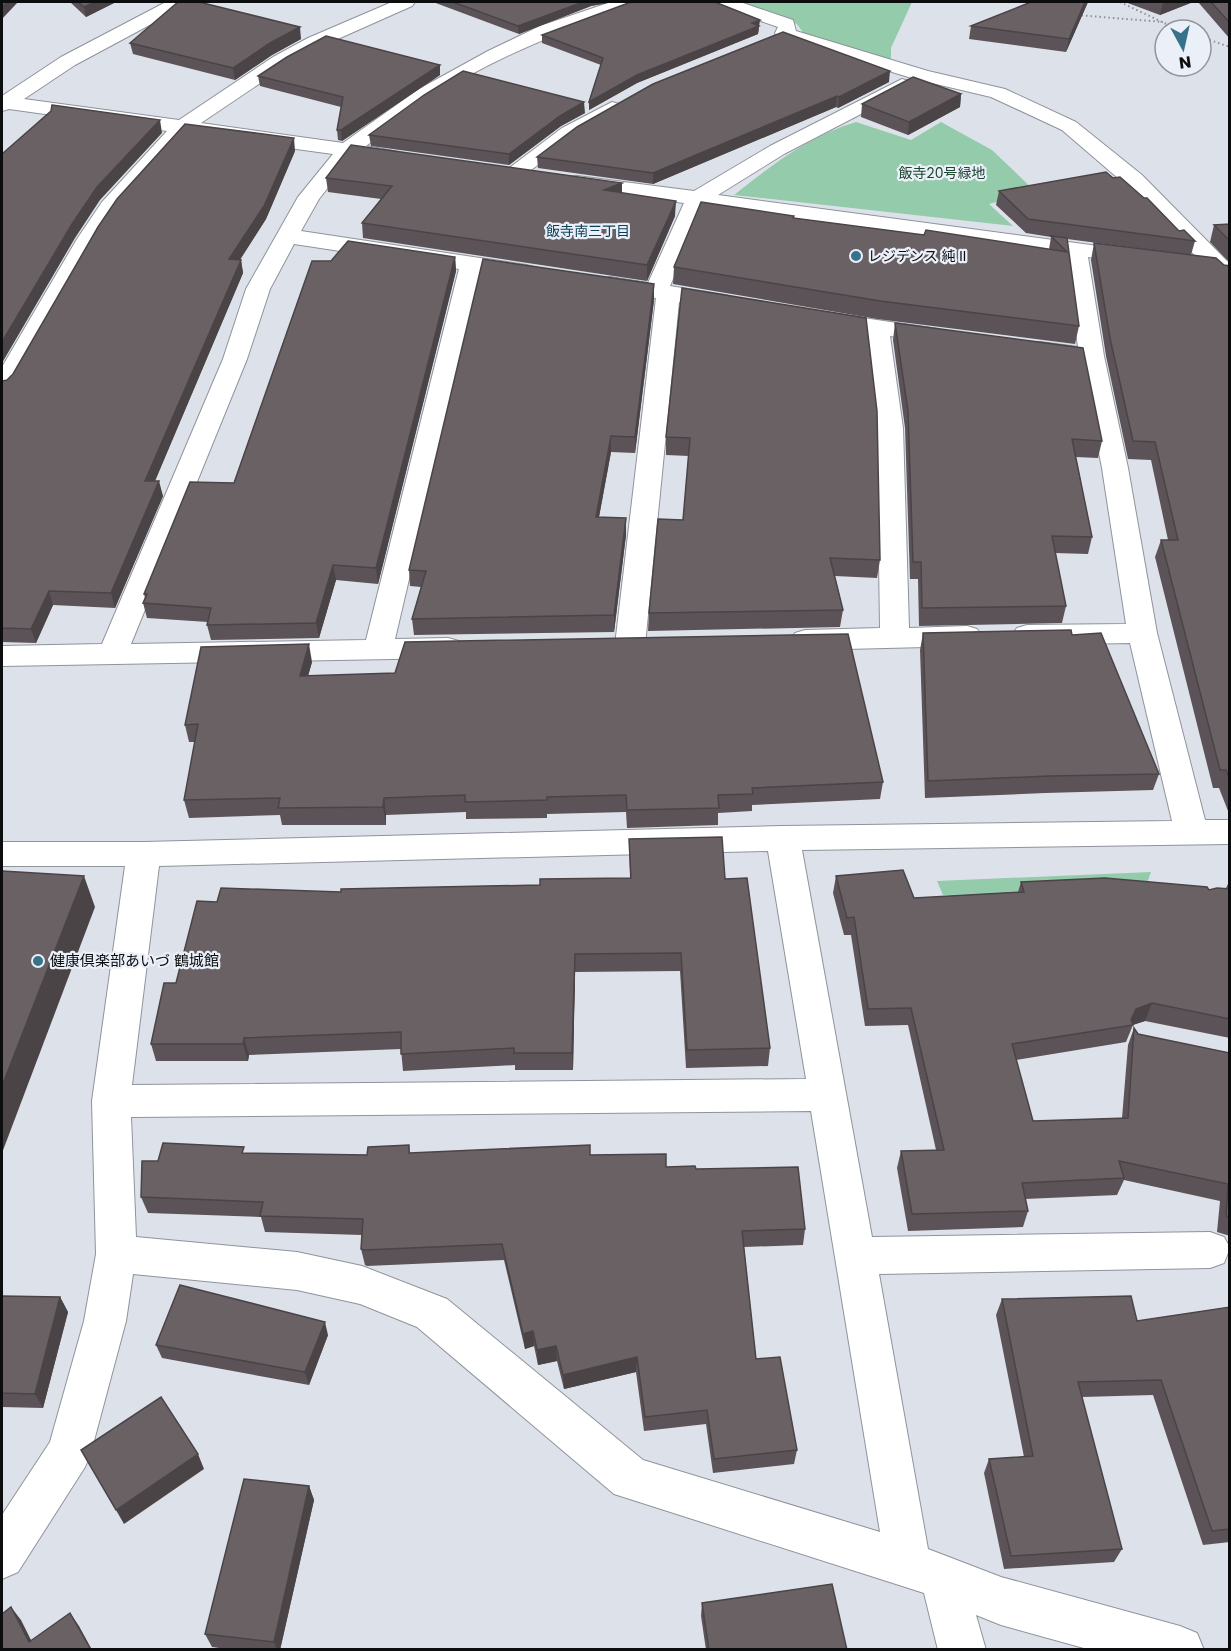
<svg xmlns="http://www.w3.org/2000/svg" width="1231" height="1651" viewBox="0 0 1231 1651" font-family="Poppins,'Noto Sans JP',sans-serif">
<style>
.green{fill:#94cbab}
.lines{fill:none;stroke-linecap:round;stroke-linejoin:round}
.minor-casing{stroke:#8f939b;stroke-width:2}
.path{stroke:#8c9096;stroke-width:2;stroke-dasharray:1.5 3;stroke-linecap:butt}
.minor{fill:#fff;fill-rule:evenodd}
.wall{fill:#5b5357}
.shaded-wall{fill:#4a4447}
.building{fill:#6a6165;stroke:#4a4447;stroke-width:1.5}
.poi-dot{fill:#36728a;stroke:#eaeff8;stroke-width:2}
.labels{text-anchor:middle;stroke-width:4.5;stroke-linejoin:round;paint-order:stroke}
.far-park-label{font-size:14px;fill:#1d4631;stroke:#eaeff8}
.far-neighbourhood-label{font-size:14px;fill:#0a3e50;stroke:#eaeff8}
.far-poi-label{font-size:14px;fill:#0b0d0f;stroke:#eaeff8;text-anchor:start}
.poi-label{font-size:15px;fill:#0b0d0f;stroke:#eaeff8;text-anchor:start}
</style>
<rect width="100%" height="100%" fill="#dde2ea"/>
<g class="green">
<path d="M734,2H912L891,48V61L804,34L797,24Z"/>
<path d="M856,122L911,140L941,122L992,150L1036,192L989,204L1013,226L734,195C772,165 809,136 856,122Z"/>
<path d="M1151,872L1144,892L943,895L937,881Z"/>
</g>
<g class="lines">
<defs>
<g id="minor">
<path d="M166,2H188L185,6L75,65L24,99L179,120L273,57L308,38L392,2H415L412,6L322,46L287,65L201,123L343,143L419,89L488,51L540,26L611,2H636L633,6C564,30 495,57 433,97C410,112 388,130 366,146L399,152L402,156L399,160L392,162L352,157L319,199L301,231L526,265L534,267L537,272L534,277L526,279L481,272L395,639L448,638L459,641L463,648L459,655L448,658L2,666V646L102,644L223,359L246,289L298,197L333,154L187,134L118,211L99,239L15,387L11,392L2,394V367L77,239L102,202L167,131L9,109L2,111V96L61,57ZM294,244L459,269L366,640L131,644L247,359L270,289Z"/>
<path d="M715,2H740L793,20L796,31L928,71L1005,89L1076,122L1142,175L1230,264V285L1222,283L1126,185L1062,130L991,97L915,79L777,37L775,33L778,27L718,6Z"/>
<path d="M902,79L909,81L912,85L909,89L784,154L718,195L1143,252L1146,257L1143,262L1135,264L1088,257L1104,356L1128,468L1157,633L1205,820H1230V844L802,850L872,1237L1210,1232L1224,1237L1230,1248L1224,1263L1210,1268L879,1274L928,1549L1001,1577L1180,1626L1197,1633L1204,1650H1091L1001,1625L976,1615L986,1650H938L924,1593L614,1494L417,1327L360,1304L297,1290L133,1274L126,1321L91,1452L85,1467L18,1572L2,1579V1515L50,1442L84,1321L96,1254L92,1101L125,866H2V842H144L783,826L1172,821L1130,643L1027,645L1017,642L1012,635L1017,628L1027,625L1126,624L1102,468L1081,362L1031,354L1028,349L1031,344L1040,342L1078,347L1065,254L704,206L670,286L725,295L733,297L737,302L733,307L725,309L679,302L645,645L641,652L630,655L619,652L615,645L656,298L602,289L598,284L602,279L610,277L648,283L684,203L577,188L569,187L566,182L569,177L577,176L694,191L770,146ZM768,851L806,1079L132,1085L159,866ZM811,1111L880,1532L643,1460L447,1299L362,1266L297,1252L136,1237L131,1117Z"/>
<path d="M612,102L619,104L622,108L619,112L576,136L522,177L515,179L508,177L504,173L508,169L562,128Z"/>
<path d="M823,312L938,329L947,331L950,336L947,341L938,343L890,336L903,428L909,628L967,626L977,629L982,636L977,643L967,646L805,650L795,647L790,640L795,633L805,630L880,628L877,428L866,332L815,324L811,319L815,314Z"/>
</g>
</defs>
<use href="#minor" class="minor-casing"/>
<g class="path">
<path d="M1120,2L1179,30"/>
<path d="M1077,15L1163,22"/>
<path d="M1201,37L1230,47"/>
</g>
<use href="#minor" class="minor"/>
</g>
<g class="wall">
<path d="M70,2H116L86,17Z"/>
<path d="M433,2H613L591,6L519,34Z"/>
<path d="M1031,2H1088L1066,52L969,39L971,26Z"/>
<path d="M1125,2H1193L1160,15Z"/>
<path d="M1198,2H1230V39Z"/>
<path d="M759,28L758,34L637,83L589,110L601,65L542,43V35L760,28Z"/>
<path d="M301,39L272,55L235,80L133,54L130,43Z"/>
<path d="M440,75L342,141L338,140L337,130L341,107L260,86L258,76Z"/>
<path d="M889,82L838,108L836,107L653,184L538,168L537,157Z"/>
<path d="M961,94L960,107L908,135L861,117L862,104Z"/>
<path d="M585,113L561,126L509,165L371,146L369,135Z"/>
<path d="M295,151L266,219L240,260H241L243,273L155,481L163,496L115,608L53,605L36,643L2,642V381L7,380Z"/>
<path d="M326,178L622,183V193L675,216L647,281L363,238L362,223L381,199L328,192Z"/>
<path d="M1113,178L1179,231L1195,241L1191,255L1067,239L1079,326L1075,344L877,319L673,284L674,267L794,218L924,235L1049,249L1051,237L1026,233L996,205L999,191Z"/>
<path d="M1230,224V260H1227L1210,242L1214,225Z"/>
<path d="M1094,243L1230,266V816L1219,788H1213L1155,557L1161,540H1168L1151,460L1128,459L1106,356L1091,260Z"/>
<path d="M455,257L456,271L378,584L336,580L319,638L211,640L207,625L208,622L147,618L143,603L145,598L144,594L234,483L331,261Z"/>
<path d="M682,288L880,560L877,578L835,576L843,610L840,627L648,631L649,613L683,520L689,456L666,455V437Z"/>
<path d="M654,300L635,453L611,452L599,517L626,535L614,632L414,635L412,619L421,587L410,586L409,570Z"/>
<path d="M895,323L1102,441L1098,458L1076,457L1092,537L1088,554L1055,553L1066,606L1062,623L919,626L918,579H910L905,428L893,340Z"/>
<path d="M923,633L1072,635L1159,774L1153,790L1045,793L925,798L920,650Z"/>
<path d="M312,662L308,676L883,782L880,799L752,805V811L718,813V825L627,828L626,812L547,814V818L466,819V812L386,815V825H282L280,815L189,818L184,800L195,742H189L185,725Z"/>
<path d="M629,839L725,879L770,1048L768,1066L686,1068L680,971L575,972L573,1070H515V1065L403,1071L401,1049L249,1055L248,1061H156L151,1044L176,983L217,902L341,892L540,885L630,878Z"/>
<path d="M836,876L914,898L1018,892L1021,882L1209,890L1226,888L1228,884H1230V1038L1145,1021L1133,1025L1126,1042L1016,1060L1033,1121L1122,1118L1128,1045L1134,1028L1138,1034L1230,1053V1236L1217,1232L1220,1201L1124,1180L1117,1195L1025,1199L1028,1211L1023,1227L908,1231L897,1168L901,1151L936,1150L908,1025L865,1026L851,935H844L833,893Z"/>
<path d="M409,1145L410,1153L590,1155L666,1167L696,1169L805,1229L803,1245L744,1247L756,1359L797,1450L794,1464L713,1473L706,1424L644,1431L636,1372L564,1389L557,1361L538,1365L534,1346L525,1349L504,1260L367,1266L365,1265L361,1249L362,1235L265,1232L261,1217L148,1213L141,1197L245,1153L367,1155Z"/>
<path d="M2,1296L60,1297L68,1312L43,1408L2,1407Z"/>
<path d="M1002,1299L1137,1321L1230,1307V1542L1203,1545L1153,1395L1082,1397L1122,1549L1114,1562L1004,1569L984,1473L989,1459L1024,1457L996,1315Z"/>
<path d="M328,1335L309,1385L162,1358L156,1345Z"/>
<path d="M309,1486L314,1500L280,1650H234L212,1647L205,1634Z"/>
<path d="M702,1603L847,1650H706L701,1616Z"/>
</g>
<g class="shaded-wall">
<path d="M7,2H18L2,19V7Z"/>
<path d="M95,2H116L86,17L84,7Z"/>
<path d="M583,2H613L591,6L519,34L518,26Z"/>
<path d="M1085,2H1088L1066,52L1069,39Z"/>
<path d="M1166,2H1193L1160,15L1163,3Z"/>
<path d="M760,20L758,34L637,83L589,110V102L637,75Z"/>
<path d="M300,27L301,39L272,55L235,80L233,68L270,43Z"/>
<path d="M440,65V75L342,141L341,130Z"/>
<path d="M890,71L889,82L838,108L839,97Z"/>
<path d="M961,94L960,107L908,135L909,122Z"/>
<path d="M837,96L836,107L653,184V173Z"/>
<path d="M584,102L585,113L561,126L509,165V154L560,116Z"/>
<path d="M160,120L162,133L100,200L75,238L2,363V342L72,224L97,187Z"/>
<path d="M294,138L295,151L266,219L231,273L229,259Z"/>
<path d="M622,183V198L604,190Z"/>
<path d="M676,201L675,216L647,281V265Z"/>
<path d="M455,257L456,271L378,584L376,568Z"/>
<path d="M241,260L243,273L149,495L145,481Z"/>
<path d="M654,284V300L635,453V437Z"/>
<path d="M611,436V452L596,533V517Z"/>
<path d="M159,481L163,496L115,608L111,593Z"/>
<path d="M626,518V535L614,632V615Z"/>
<path d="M333,565L336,580L319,638L316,623Z"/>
<path d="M49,591L53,605L36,643L31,629Z"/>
<path d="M309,644L312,662L303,693L300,676Z"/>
<path d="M384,798L386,815V825L383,807Z"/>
<path d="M84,876L95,907L2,1153V1086Z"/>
<path d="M575,954V972L573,1070L572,1053Z"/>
<path d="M1152,1003L1145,1021L1129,1026L1136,1009Z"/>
<path d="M244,1038L249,1055L248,1061L243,1044Z"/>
<path d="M60,1297L68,1312L43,1408L35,1394Z"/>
<path d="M325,1322L328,1335L309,1385L305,1372Z"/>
<path d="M533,1331L534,1346L525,1349L523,1334Z"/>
<path d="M556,1346L557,1361L538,1365L537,1350Z"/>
<path d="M637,1357L636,1372L564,1389L563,1375Z"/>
<path d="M198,1454L204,1469L124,1524L116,1510Z"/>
<path d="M309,1486L314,1500L280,1650H277L274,1642Z"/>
<path d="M11,1607L21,1620L36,1650L29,1642Z"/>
<path d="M70,1613L79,1626L92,1650H91Z"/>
</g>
<g class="building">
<path d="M2,2H7L2,7Z"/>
<path d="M78,2H95L84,7Z"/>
<path d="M178,2H199L300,27L270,43L233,68L130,43Z"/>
<path d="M453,2H583L518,26Z"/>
<path d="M631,2H715L760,20L752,23L759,26L637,75L589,102L603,58L542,35Z"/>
<path d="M1031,2H1085L1069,39L971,26Z"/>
<path d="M1211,2H1230V23Z"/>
<path d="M783,32L890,71L839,97L837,96L653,173L537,157L577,127L653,84Z"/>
<path d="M326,36L440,65L341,130H337L343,97L258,76L287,57Z"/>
<path d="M463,71L584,102L560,116L509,154L369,135L424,95Z"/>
<path d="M913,77L961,94L909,122L862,104Z"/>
<path d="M52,105L160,120L97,187L72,224L2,342V154L51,111Z"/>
<path d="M185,124L294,138L264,206L229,259L241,260L145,481H159L111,593L49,591L31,629L2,628V381L7,380L13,374L98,227L117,199Z"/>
<path d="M351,145L622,183L604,190L676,201L647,265L362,223L392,186L326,178Z"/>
<path d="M1106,172L1113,178L1120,177L1144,198H1147L1179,231L1184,230L1195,241L1028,219L999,191Z"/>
<path d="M701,202L794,216L793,218L924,235L926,230L1067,252L1051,236L1067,238L1079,326L880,301L674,267Z"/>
<path d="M1230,224V241L1214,225Z"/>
<path d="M348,241L455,257L376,568L333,565L316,623L207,625L211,608L143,603L147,594H144L190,482L234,483L312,261H331Z"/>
<path d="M1094,243L1216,258L1224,265L1230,266V780L1226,770H1220L1161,540H1178L1155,442L1133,441L1110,338Z"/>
<path d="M483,259L654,284L635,437L611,436L596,517L626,518L614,615L412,619L426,571L409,570Z"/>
<path d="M682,288L866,318L877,411L880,560L830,558L843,610L649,613L658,519L683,520L690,438L666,437Z"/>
<path d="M895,323L1083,348L1102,441L1072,439L1092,537L1052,536L1066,606L922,608L921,562H913L908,411Z"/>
<path d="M1071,630L1072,635L1101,633L1159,774L1050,776L928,781L923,633Z"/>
<path d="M848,634L883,782L752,788L753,794L718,795L719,808L627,810L626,795L547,797V800L465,802V795L384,798L383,807L278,808L280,798L184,800L198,724L185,725L201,647L309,644L300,676L395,673L405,642Z"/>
<path d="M722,837L725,879L747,878L770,1048L687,1050L681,953L575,954L572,1053H514V1048L401,1054V1032L244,1038L243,1044H151L164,983H176L197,901L217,902L221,888L341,892V889L540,885V879L631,878L629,839Z"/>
<path d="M903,870L914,898L1024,892L1021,882L1105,878L1207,887L1209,890L1217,888L1230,889V1019L1152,1003L1136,1009L1131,1020L1133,1025L1012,1044L1033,1121L1128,1118L1134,1028L1138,1034L1230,1053V1217L1226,1216L1228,1184L1119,1161L1124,1178L1022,1183L1028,1211L912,1214L901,1151L944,1150L911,1008L868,1009L854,917L847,918L836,876Z"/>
<path d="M2,871L84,876L2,1086Z"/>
<path d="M163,1143L244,1147L242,1153L367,1155L368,1147L409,1145V1153L590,1145V1155L666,1154V1167L695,1166L696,1169L798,1167L805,1229L742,1231L756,1359L780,1357L797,1450L714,1459L707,1410L645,1417L637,1357L563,1375L556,1346L537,1350L533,1331L523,1334L502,1244L364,1250L361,1249L363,1219L260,1216L263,1202L141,1197L142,1161H158Z"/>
<path d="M180,1285L325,1322L305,1372L156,1345Z"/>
<path d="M2,1296L60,1297L35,1394L2,1393Z"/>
<path d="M1131,1296L1137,1321L1230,1307V1529L1212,1531L1161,1380L1078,1382L1122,1549L1011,1556L989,1459L1033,1456L1002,1299Z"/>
<path d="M161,1397L198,1454L116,1510L81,1450Z"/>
<path d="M244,1479L309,1486L274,1642L205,1634Z"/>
<path d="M832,1584L847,1650H709L702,1603Z"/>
<path d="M11,1607L29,1642L70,1613L91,1650H2V1614Z"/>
</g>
<g class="poi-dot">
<circle cx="856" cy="256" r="6"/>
<circle cx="38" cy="961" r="6"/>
</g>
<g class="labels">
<g class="far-park-label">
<text x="942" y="178">飯寺20号緑地</text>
</g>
<g class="far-neighbourhood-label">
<text x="588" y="236">飯寺南三丁目</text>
</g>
<g class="far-poi-label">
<text x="868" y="261">レジデンス 純 II</text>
</g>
<g class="poi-label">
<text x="50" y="966">健康倶楽部あいづ 鶴城館</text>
</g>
</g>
<rect width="1231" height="1651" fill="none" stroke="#0b0d0f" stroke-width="6"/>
<g transform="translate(1183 48) rotate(172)"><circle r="28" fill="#eaeff8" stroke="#91959b" stroke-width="1.5"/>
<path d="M0-4.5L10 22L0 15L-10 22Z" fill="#36728a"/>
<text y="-9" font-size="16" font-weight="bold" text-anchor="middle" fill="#0b0d0f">N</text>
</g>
</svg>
